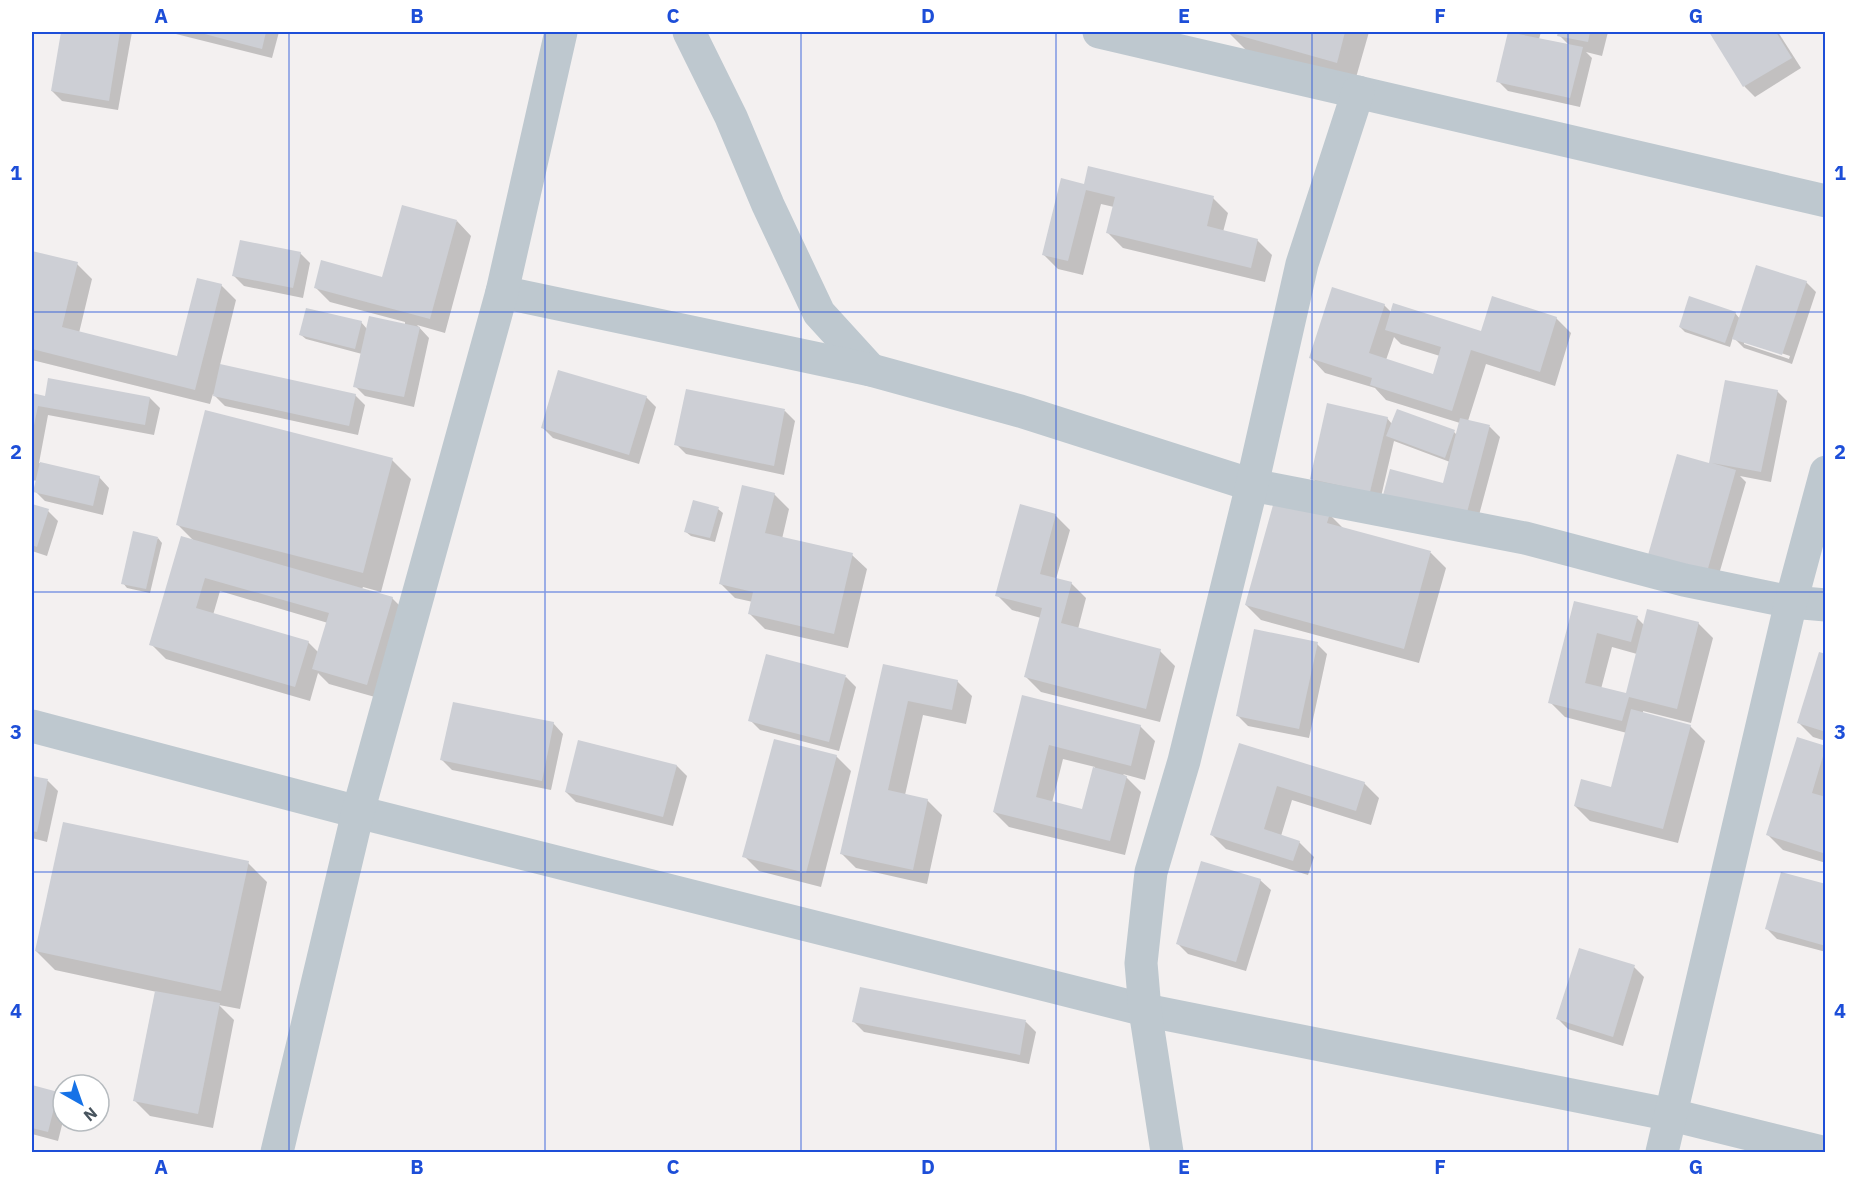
<svg xmlns="http://www.w3.org/2000/svg" width="1857" height="1184" viewBox="0 0 1857 1184" font-family="'IBM Plex Sans',sans-serif">
<style>
.shadow{fill:#0003;fill-rule:evenodd}
.building{fill:#cdcfd5}
.lines{fill:none;stroke-linecap:round;stroke-linejoin:round}
.minor{stroke:#bec8cf;stroke-width:33}
.grid{fill:none;stroke:#1d4ed8;stroke-width:1.5;stroke-opacity:0.55}
.neatline{fill:none;stroke:#1d4ed8;stroke-width:2}
.grid-label{font-size:20px;text-anchor:middle;font-weight:bold;fill:#1d4ed8}
</style>
<rect width="100%" height="100%" fill="#f3f0f0"/>
<g class="shadow">
<path d="M63,32H132L118,110L62,101L52,91Z"/>
<path d="M168,32H279L272,58Z"/>
<path d="M1228,32H1369L1355,81L1246,50Z"/>
<path d="M1506,32H1541L1539,39L1569,45L1559,35L1560,32H1608L1602,56L1586,52L1592,58L1580,107L1508,91L1498,81L1509,34Z"/>
<path d="M1711,32H1778L1801,68L1755,97L1745,87Z"/>
<path d="M1085,185L1213,198L1228,213L1223,232L1257,240L1272,255L1265,282L1123,248L1108,233L1114,207L1101,204L1083,275L1058,269L1043,254Z"/>
<path d="M457,221L471,236L445,333L417,325L429,338L414,407L365,396L355,386L362,354L306,339L301,335L361,322L367,329L405,325V322L330,302L315,287L383,279Z"/>
<path d="M32,253L77,264L92,279L79,333L178,358L221,285L236,300L220,365L355,395L365,405L358,435L225,406L213,394L210,404L32,360Z"/>
<path d="M300,253L310,263L303,298L244,286L234,276Z"/>
<path d="M1806,282L1816,292L1792,364L1744,348L1733,337L1730,347L1685,332L1680,327L1735,313L1740,319ZM1744,341L1790,356L1789,359L1744,344Z"/>
<path d="M1384,305L1392,313L1482,333L1556,318L1571,333L1555,386L1486,364L1468,421L1490,427L1500,437L1475,530L1444,485L1450,462L1394,441L1380,501L1322,488L1312,478L1387,418L1392,424L1454,432L1457,435L1460,423L1386,400L1375,388L1325,373L1311,358ZM1394,337L1401,344L1440,356L1434,375L1386,360Z"/>
<path d="M1777,391L1787,401L1771,482L1740,476L1746,482L1717,581L1660,565L1710,465Z"/>
<path d="M32,395L46,398H150L160,408L154,435L48,415L39,463L99,477L109,488L103,515L45,501L35,491L37,481L32,480Z"/>
<path d="M646,397L656,407L639,464L553,438L543,428Z"/>
<path d="M785,411L795,421L784,475L686,454L676,444Z"/>
<path d="M392,460L411,479L381,592L363,587L362,589L392,598L407,613L382,699L329,684L318,673L310,701L166,659L151,644L194,541L177,524ZM220,591L328,623L319,653L308,642L213,615Z"/>
<path d="M774,494L789,509L782,539L852,555L867,569L848,648L765,629L750,614L753,602L735,598L720,583Z"/>
<path d="M32,506L48,511L58,521L47,556L32,551Z"/>
<path d="M718,509L723,513L715,542L691,536L686,532Z"/>
<path d="M1055,515L1070,530L1056,579L1071,583L1086,598L1078,629L1160,651L1175,666L1160,722L1041,692L1026,677L1041,618L1012,610L997,595Z"/>
<path d="M1330,515L1344,529L1431,553L1446,568L1419,663L1261,620L1246,605Z"/>
<path d="M158,538L162,543L150,593L127,588L123,583Z"/>
<path d="M1576,603L1637,618L1645,626L1698,623L1713,638L1691,723L1643,711V714L1690,726L1705,741L1678,843L1590,821L1575,806L1612,789L1627,733L1565,717L1550,702ZM1612,647L1637,654L1627,695L1601,689Z"/>
<path d="M1317,644L1327,654L1309,738L1248,726L1238,716Z"/>
<path d="M1826,655V741L1813,737L1798,722Z"/>
<path d="M884,665L957,681L972,696L966,724L923,715L905,795L927,800L942,815L927,884L856,868L841,853Z"/>
<path d="M846,677L856,687L839,751L760,730L750,720Z"/>
<path d="M1024,697L1140,726L1155,741L1145,780L1123,774L1141,792L1125,855L1009,827L994,812ZM1063,759L1095,767L1083,811L1052,803Z"/>
<path d="M553,723L563,734L551,790L452,770L442,760Z"/>
<path d="M579,741L677,766L687,776L673,826L576,802L566,792Z"/>
<path d="M1240,744L1364,783L1379,798L1371,825L1292,800L1281,836L1299,842L1314,857L1308,875L1226,849L1211,834Z"/>
<path d="M1825,748L1826,863L1783,850L1768,835Z"/>
<path d="M836,756L851,771L821,887L759,871L744,856Z"/>
<path d="M32,777L48,781L58,791L47,842L32,838Z"/>
<path d="M248,863L267,882L240,1009L219,1005L234,1020L213,1128L150,1116L135,1101L157,992L55,970L36,951Z"/>
<path d="M1260,880L1271,890L1246,971L1188,954L1178,944Z"/>
<path d="M1826,886V952L1777,939L1767,929Z"/>
<path d="M1634,967L1644,977L1623,1046L1568,1029L1558,1019Z"/>
<path d="M854,1022H1026L1036,1032L1029,1064L864,1032Z"/>
<path d="M32,1087L57,1094L63,1099V1121L58,1141L32,1134Z"/>
</g>
<g class="building">
<path d="M61,32H120L109,101L51,91Z"/>
<path d="M197,32H266L262,49Z"/>
<path d="M1227,32H1345L1337,63Z"/>
<path d="M1508,32L1583,47L1570,98L1496,82Z"/>
<path d="M1558,32H1590L1588,42L1557,36Z"/>
<path d="M1709,32H1776L1792,58L1743,87Z"/>
<path d="M1088,166L1214,196L1207,226L1258,239L1251,268L1106,233L1115,197L1086,190L1068,261L1042,255L1061,178L1084,184Z"/>
<path d="M402,205L457,220L430,319L314,288L321,260L382,277Z"/>
<path d="M240,240L301,252L293,288L232,276Z"/>
<path d="M32,251L78,262L62,327L177,356L197,278L222,284L195,390L32,349Z"/>
<path d="M1756,265L1807,281L1782,355L1732,339Z"/>
<path d="M1332,287L1385,304L1369,353L1433,374L1441,347L1385,330L1393,303L1481,331L1492,296L1557,317L1540,372L1471,350L1452,411L1370,385L1372,378L1309,358Z"/>
<path d="M1689,296L1736,312L1725,343L1679,327Z"/>
<path d="M306,308L362,321L355,349L299,335Z"/>
<path d="M369,316L420,327L404,397L353,387Z"/>
<path d="M220,364L356,394L349,426L213,396Z"/>
<path d="M558,370L647,396L629,455L541,428Z"/>
<path d="M48,378L150,397L145,425L38,406L32,435V393L45,396Z"/>
<path d="M1725,380L1778,390L1761,472L1712,463L1736,470L1707,572L1648,555L1677,454L1709,463Z"/>
<path d="M686,389L785,409L774,466L674,445Z"/>
<path d="M1327,403L1388,417L1370,492L1310,479Z"/>
<path d="M1397,409L1455,430L1445,458L1386,436Z"/>
<path d="M205,410L393,458L363,573L176,525Z"/>
<path d="M1460,418L1490,425L1465,520L1382,499L1390,469L1443,483Z"/>
<path d="M40,462L100,476L93,506L33,492Z"/>
<path d="M742,485L775,493L765,533L853,553L834,634L748,614L753,592L719,584Z"/>
<path d="M1275,498L1330,513L1327,523L1431,551L1404,649L1245,605Z"/>
<path d="M693,500L719,507L710,538L684,532Z"/>
<path d="M32,504L49,509L37,547L32,545Z"/>
<path d="M1020,504L1056,514L1040,574L1072,582L1061,623L1161,649L1146,709L1024,677L1042,608L995,596Z"/>
<path d="M133,531L158,537L146,589L121,584Z"/>
<path d="M181,536L393,597L367,685L312,669L329,613L205,578L196,608L309,641L295,687L149,645Z"/>
<path d="M1574,601L1638,616L1631,642L1597,633L1585,683L1626,693L1647,609L1699,622L1677,709L1629,697L1622,721L1548,703Z"/>
<path d="M1254,629L1318,642L1299,729L1236,716Z"/>
<path d="M1819,652L1826,654V732L1797,723Z"/>
<path d="M766,654L846,675L829,742L748,721Z"/>
<path d="M883,664L958,680L952,710L908,701L888,790L928,799L913,870L840,854Z"/>
<path d="M1022,695L1141,725L1131,766L1049,745L1036,797L1082,809L1093,767L1127,776L1110,841L993,812Z"/>
<path d="M453,702L554,722L542,781L440,760Z"/>
<path d="M1631,709L1691,725L1663,829L1574,806L1581,779L1611,787Z"/>
<path d="M1797,737L1826,746L1812,793L1826,797V854L1766,835Z"/>
<path d="M774,739L837,755L806,873L742,857Z"/>
<path d="M578,740L677,765L663,817L565,792Z"/>
<path d="M1239,743L1365,782L1356,811L1277,786L1264,829L1300,841L1293,861L1210,835Z"/>
<path d="M32,776L48,779L37,832L32,831Z"/>
<path d="M63,822L249,861L221,991L35,951Z"/>
<path d="M1201,861L1261,879L1236,962L1176,944Z"/>
<path d="M1781,872L1826,884V946L1765,929Z"/>
<path d="M1579,948L1635,965L1613,1037L1556,1019Z"/>
<path d="M860,987L1026,1020L1020,1055L852,1022Z"/>
<path d="M155,991L220,1003L198,1114L133,1101Z"/>
<path d="M32,1085L58,1092L48,1132L32,1128Z"/>
</g>
<g class="lines">
<g class="minor">
<path d="M689,32L731,117L768,205L819,313L871,370"/>
<path d="M1099,32L1826,201"/>
<path d="M502,292L871,370L1020,411L1252,485L1525,538L1684,580L1791,602L1826,605"/>
<path d="M32,726L358,812L1145,1010L1672,1115L1822,1152"/>
<path d="M277,1152L358,812L502,292L561,32"/>
<path d="M1167,1152L1145,1010L1141,963L1151,872L1184,761L1252,485L1302,264L1358,92"/>
<path d="M1662,1152L1791,602L1826,472"/>
</g>
</g>
<path class="grid" d="M289,32V1152M545,32V1152M801,32V1152M1056,32V1152M1312,32V1152M1568,32V1152M32,312H1826M32,592H1826M32,872H1826"/>
<rect width="1857" height="1184" fill="none" stroke="#ffffff" stroke-width="66"/>
<g transform="translate(81 1103) rotate(140)"><circle r="28" fill="#ffffff" stroke="#b6bbbf" stroke-width="1.5"/>
<path d="M0-4.5L10 22L0 15L-10 22Z" fill="#1672e7"/>
<text y="-9" font-size="16" font-weight="bold" text-anchor="middle" fill="#48545e">N</text>
</g>
<rect x="33" y="33" width="1791" height="1118" class="neatline"/>
<g class="grid-label">
<text x="161" y="23">A</text>
<text x="417" y="23">B</text>
<text x="673" y="23">C</text>
<text x="928" y="23">D</text>
<text x="1184" y="23">E</text>
<text x="1440" y="23">F</text>
<text x="1696" y="23">G</text>
<text x="16" y="180">1</text>
<text x="1840" y="180">1</text>
<text x="16" y="459">2</text>
<text x="1840" y="459">2</text>
<text x="16" y="739">3</text>
<text x="1840" y="739">3</text>
<text x="16" y="1018">4</text>
<text x="1840" y="1018">4</text>
<text x="161" y="1174">A</text>
<text x="417" y="1174">B</text>
<text x="673" y="1174">C</text>
<text x="928" y="1174">D</text>
<text x="1184" y="1174">E</text>
<text x="1440" y="1174">F</text>
<text x="1696" y="1174">G</text>
</g>
</svg>
